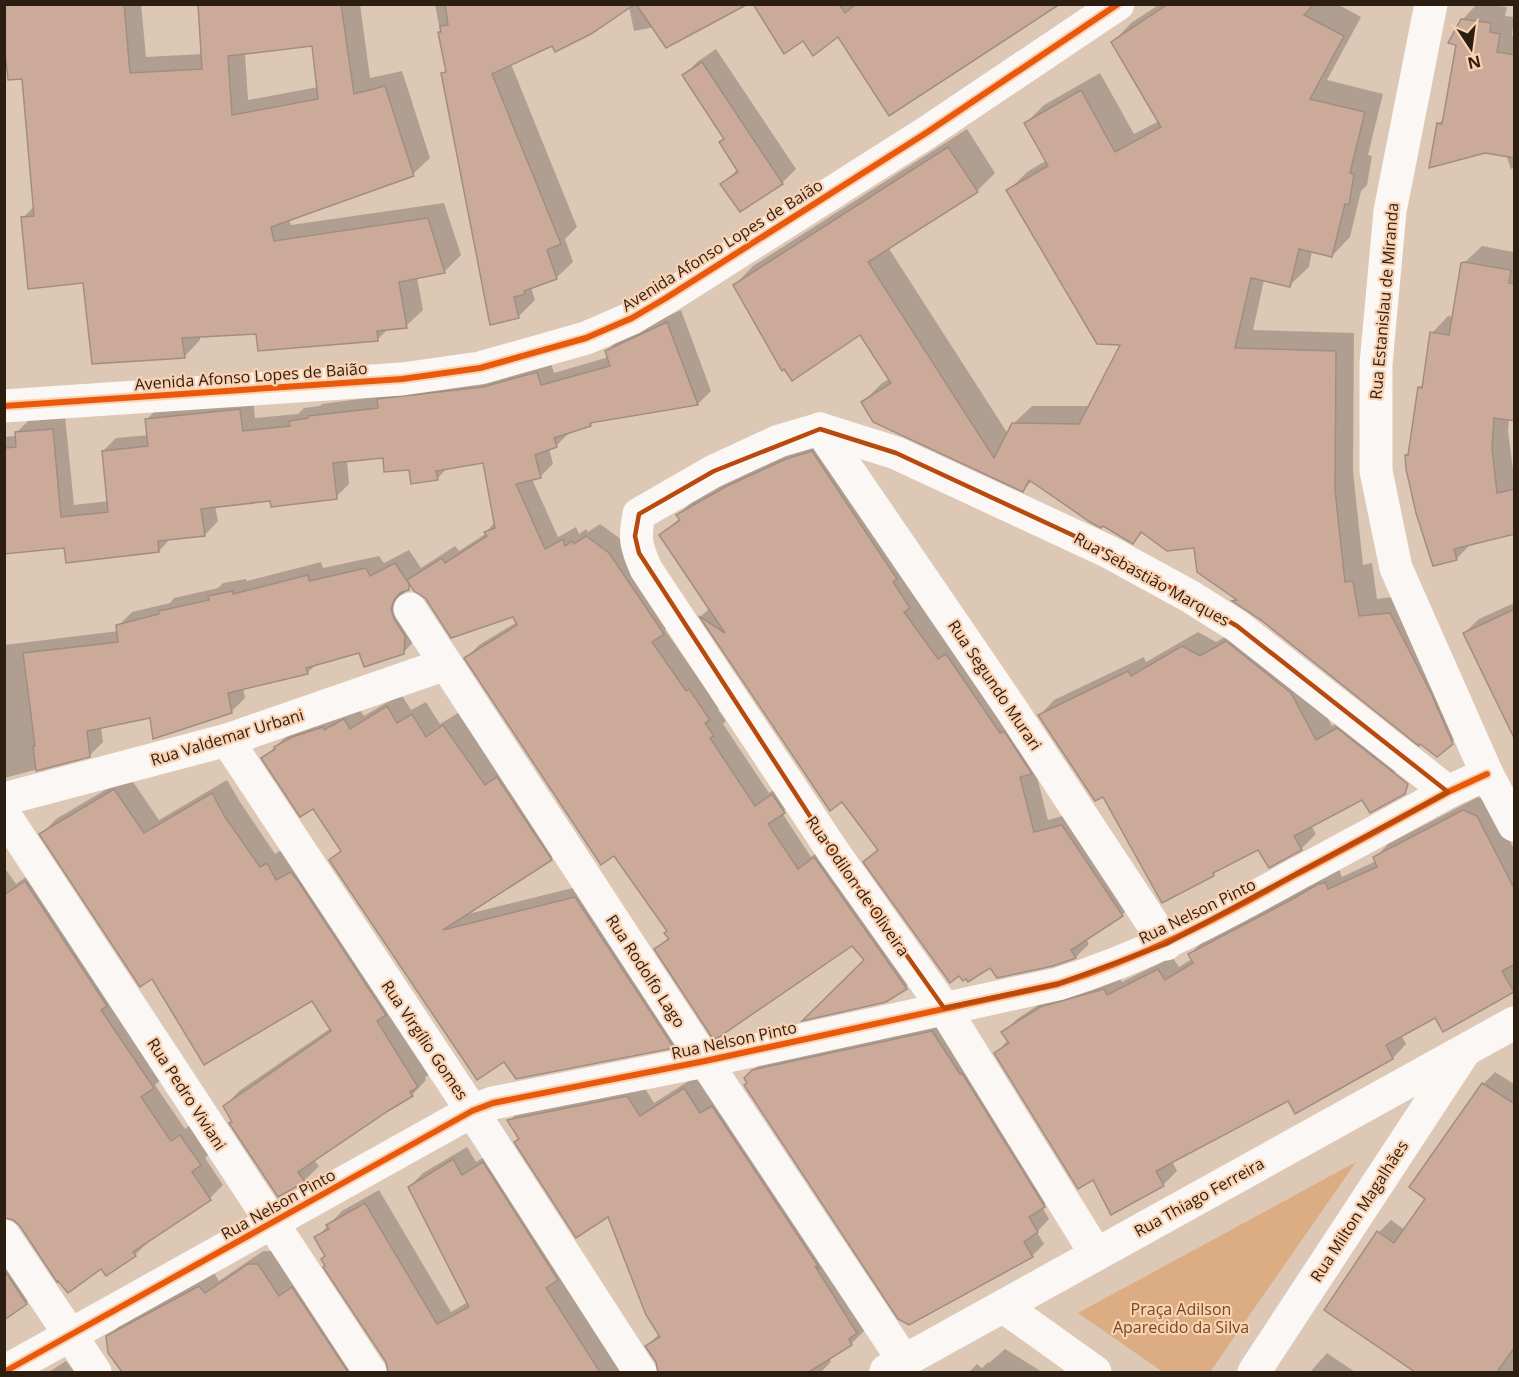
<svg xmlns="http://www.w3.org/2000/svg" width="1519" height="1377" viewBox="0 0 1519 1377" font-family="'Open Sans',sans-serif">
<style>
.green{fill:#dcac83}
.shadow{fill:#0003;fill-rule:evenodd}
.building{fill:#ccaa9a;stroke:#a08e83;stroke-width:1.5;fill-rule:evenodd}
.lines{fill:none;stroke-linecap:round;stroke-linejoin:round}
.minor{stroke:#faf7f4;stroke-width:33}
.cycleway-casing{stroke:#fad2b2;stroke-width:10}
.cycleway{stroke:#e8590c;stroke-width:6}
.marked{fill:none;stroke:#b94a0e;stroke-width:4.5;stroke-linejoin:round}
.labels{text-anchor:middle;stroke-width:4.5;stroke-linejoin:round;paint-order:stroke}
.street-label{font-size:16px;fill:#2d1e12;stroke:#fad2b2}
.park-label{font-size:16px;fill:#754a25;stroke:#fad2b2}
</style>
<rect width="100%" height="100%" fill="#ddc7b5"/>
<path class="green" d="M1356,1162L1210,1372H1163L1078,1313Z"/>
<g class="shadow">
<path d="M4,4H141L146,57L202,54L199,4H360L370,78L402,71L430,158L413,174L289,219L291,225L444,203L461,255L444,272L417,277L423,310L406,326L389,328L377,340L258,332L200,335V340L184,357L84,281L23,218L35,205L23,78ZM313,45L318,87L248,100L245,53Z"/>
<path d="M435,4H739L654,27L634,31L629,7L511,64L577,227L565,239L573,262L556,278L531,287L535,300L518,317L443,73L447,70Z"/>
<path d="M763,4H1059L889,114L839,35L804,39Z"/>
<path d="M1160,4H1337L1361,17L1327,80L1383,94L1368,155L1372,156L1367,185L1361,191L1350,237L1332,256L1312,251L1309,267L1290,285L1264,280L1253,330L1354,333L1353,471L1363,565L1372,563L1377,599L1408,595L1470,723L1452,742L1234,600L1237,598L1196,547L1143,532L1133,542L1033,480L1023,490L863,402L881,384L890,378L861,333L735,285L753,266L967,129L995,173L977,191L888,247L1008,434L1013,424L1032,406H1090L1122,343L1008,191L1027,172L1047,160L1026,123L1044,105L1100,73L1134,134L1159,121L1113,42L1131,23Z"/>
<path d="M1477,4L1507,7L1505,16L1514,17L1512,36L1514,37V168L1511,169L1506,155L1438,124L1445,118L1462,20Z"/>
<path d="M716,49L796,169L782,183L740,210L722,184L738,169L721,142L725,138L684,76L697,62Z"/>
<path d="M1482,246L1514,252V420L1509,419L1508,431L1514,477V532L1472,543L1457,558L1434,564L1407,456L1409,453L1419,388L1425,383L1432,333L1448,316L1454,317L1463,264Z"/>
<path d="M681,310L711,391L698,404L594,421L590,425L569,433L556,446L549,448L553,464L540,477L532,479L558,537L576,527L579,534L586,529L588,532L600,524L622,540L676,619L665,630L699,679L722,706L718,710L726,721L723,724L769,793L786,782L797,799L782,813L811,857L828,845L919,974L906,987L885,1001L866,960L852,944L656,949L669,937L668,931L614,854L466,658L479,645L517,622L514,615L427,598L412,585L405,590L404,595L416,639L403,653L360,651L317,664L307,673L243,688L245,698L231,712L151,717L101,727L103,742L89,756L4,778V645L119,631L118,626L132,612L170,603L174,598L218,588L223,583L246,579L247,581L321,562L323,568L379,556L384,563L409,550L421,568L455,546L459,551L487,533L486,532L495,522L484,461L448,467L437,479L384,457L347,460L349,484L336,497L272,500L215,506L218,521L205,535L171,538L159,551L66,547L4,553V437L16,436V433L29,420L65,416L74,505L109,501L103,451L116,438L149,435L147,419L160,406L253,397L255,418L298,414L304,408L320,406L322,404L382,396L550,360L554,373L609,357L607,351L620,338Z"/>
<path d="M826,438L1035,769L1048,820L1076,812L1135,901L1122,915L1086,939L1089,944L1076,957L1053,964L990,965L966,977L865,862L879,848L842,800L818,791L701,616L710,608L661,535L680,518L678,515L692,502L742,473Z"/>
<path d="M1514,603V718L1464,633L1479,619Z"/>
<path d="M1242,627L1306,678L1332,726L1353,714L1408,758L1394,773L1359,791L1311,825L1316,834L1301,849L1259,848L1221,867L1213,875L1104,795L1040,715L1054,700L1144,657L1146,662L1198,632L1216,642Z"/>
<path d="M401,694L411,710L426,702L440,724L458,713L499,772L564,845L551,859L464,915L589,884L687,1033L673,1047L516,1078L505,1060L331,860L342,849L313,807L263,758L289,734L358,707L364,716Z"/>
<path d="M129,776L159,820L227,780L240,802L275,854L281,850L432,1071L425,1078L426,1080L412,1095L314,1160L319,1166L304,1181L278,1195L225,1106L239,1091L331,1028L313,999L153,977L41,834L56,819Z"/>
<path d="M1478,797L1491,803L1514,849V990L1443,1030L1436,1016L1401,1035L1406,1044L1393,1058L1295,1112L1288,1099L1172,1161L1177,1171L1163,1185L1094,1178L996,1053L1008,1040L1003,1032L1017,1019L1055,994L1118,976L1122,982L1172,957L1179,967L1192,959L1190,954L1204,940L1339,869L1342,877L1376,861L1375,858L1388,844Z"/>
<path d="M4,867L16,884L39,868L167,1074L155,1085L185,1129L194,1122L213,1150L205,1158L223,1185L210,1198L148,1242L135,1255L102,1267L20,1224L12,1218L4,1158Z"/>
<path d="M944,1019L1056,1194L1042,1207L1049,1219L1037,1232L1044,1244L1032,1256L749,1082L746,1078L765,1058Z"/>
<path d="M1495,1072L1514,1084V1372H1417L1326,1310L1379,1232L1391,1220L1405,1230L1428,1198L1483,1084Z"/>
<path d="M698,1075L865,1330L851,1344L829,1358L831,1362L821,1372H660L657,1361L647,1346L659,1334L609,1214L520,1138L509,1121L523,1107L641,1082L654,1103Z"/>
<path d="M467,1147L476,1162L497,1149L642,1372H390L387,1362L316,1238L342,1211L379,1190L451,1312L468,1302L409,1187L423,1173Z"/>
<path d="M4,1237L39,1289L26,1303L4,1318Z"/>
<path d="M263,1251H272L373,1372H121L122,1371L108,1337L122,1323L214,1273L219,1281Z"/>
<path d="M1005,1349L1042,1372H969L977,1364L982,1368L988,1362L989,1363Z"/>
<path d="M1327,1353L1355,1372H1310Z"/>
<path d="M66,1361L74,1372H49Z"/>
</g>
<g class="building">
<path d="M4,4H124L130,73L202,69L198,4H341L354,94L385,86L414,176L271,227L274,241L428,218L445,273L399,282L407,328L377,331L378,341L258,351L256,334L182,338L185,358L92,364L83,283L28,289L21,217L34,216L22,79L8,80L4,43ZM312,46L318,99L232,115L228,56Z"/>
<path d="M445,4H635L591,34L555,52L552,46L492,74L561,244L547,250L557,279L524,291L525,294L514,297L519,318L490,325L441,73L446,72L438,32H441L440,26L448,25Z"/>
<path d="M636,4H748L666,48Z"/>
<path d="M753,4H839L845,13L856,4H1060L889,116L838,37L813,56L803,41L784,54Z"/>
<path d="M1168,4H1314L1304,15L1344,36L1310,99L1365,112L1350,173L1354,174L1349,205L1345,204L1332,257L1299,249L1290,287L1251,278L1235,348L1336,351L1335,490L1345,582L1353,581L1359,616L1390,613L1432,695L1453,744L1437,757L1420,744L1419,746L1261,620L1232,601L1237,600L1197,572L1194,548L1167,551L1141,532L1133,544L1103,526L1101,528L1090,522L1029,480L1023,492L873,422L861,402L891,383L860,335L792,381L784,369L782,371L733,285L948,147L978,192L868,262L994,458L1012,423L1079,424L1120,345L1097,344L1006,190L1048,166L1024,123L1081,90L1115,152L1161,127L1111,42Z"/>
<path d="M1461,19L1491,23L1490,32L1500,34L1497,52L1515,55V158L1485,153L1429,168L1437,123L1442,124L1456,45L1448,43Z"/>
<path d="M702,62L783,184L740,212L720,184L738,172L719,142L724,139L682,75Z"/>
<path d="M1464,262L1511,270L1509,283L1515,284V421L1494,418L1492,448L1497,493L1515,489V534L1454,549L1457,560L1433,566L1416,513L1406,469L1405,455H1408L1418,387L1422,388L1430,332L1449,335L1461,263Z"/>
<path d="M667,322L698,405L590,423L591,426L554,438L557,447L535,455L541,478L516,484L545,549L563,539L565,546L572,541L574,544L586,536L609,553L664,634L652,642L686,691L689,689L710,720L705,723L714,736L710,738L755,806L772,794L785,813L768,824L798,869L814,857L907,989L886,1002L802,1021L864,960L852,946L719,1037L713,1039L654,949L669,939L664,933L667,931L614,856L601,865L464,658L517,625L513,617L451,638L426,599L414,591L407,580L442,558L445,563L487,536L484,532L495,528L483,463L436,471L438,480L411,484L409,470L384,472L383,458L333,463L337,499L271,507L270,501L201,509L205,536L158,541L159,552L66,563L64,548L4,554V448L16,447L15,432L53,429L61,517L108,512L102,451L148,446L145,419L240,409L243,431L290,426L289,421L308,418V416L378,408L377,399L483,387L537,372L541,385L610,366L605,351Z"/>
<path d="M812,451L897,579L893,582L910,608L904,612L938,659L946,654L1000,733L1004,731L1032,774L1020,777L1034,832L1062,825L1123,916L1071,950L1076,958L1053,966L997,978L990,968L968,982L966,979L963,981L959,976L950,983L863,862L878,850L842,802L830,811L699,616L725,633L659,535L680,520L676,515L727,486L786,459Z"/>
<path d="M395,563L409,584V590L400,593L394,600L391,609L394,619L405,636L404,654L364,667L359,653L306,668L308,674L228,693L232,713L153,739L150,718L87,731L90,757L36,771L33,746H35L23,653L118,642L116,625L159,614V611L209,600L208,596L233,591V594L308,575L309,581L366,568L370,576Z"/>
<path d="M1515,609V740L1463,633Z"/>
<path d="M1226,641L1291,693L1316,740L1337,728L1408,784L1405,794L1370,813L1362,800L1294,836L1302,850L1269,868L1258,850L1213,873L1214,876L1162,903L1103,797L1095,801L1038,715L1128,671L1131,676L1182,646L1200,656Z"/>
<path d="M387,706L397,723L412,714L426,737L443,725L485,785L497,777L552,860L443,930L575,897L674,1048L516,1079L504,1062L477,1080L329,860L341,851L313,809L300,817L261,758L275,749L274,747L292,737L323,727L324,730L344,719L350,729Z"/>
<path d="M114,789L144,833L212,793L225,817L260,867L267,863L276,880L291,872L298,881L386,1015L377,1021L418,1087L410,1092L413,1096L388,1111L298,1172L305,1182L278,1197L229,1123L232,1122L223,1106L331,1031L312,1001L204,1065L152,979L140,987L39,834Z"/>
<path d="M1463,810L1477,816L1515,890V964L1502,971L1514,992L1443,1032L1435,1018L1386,1045L1393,1059L1343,1087L1295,1114L1288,1101L1156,1171L1164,1186L1111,1215L1093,1180L1078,1189L994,1053L1009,1043L1001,1032L1040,1007L1104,989L1107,995L1158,969L1165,980L1193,963L1188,954L1289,901L1320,883L1321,884L1325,882L1328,889L1377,867L1373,857Z"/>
<path d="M25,881L107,1006L101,1010L154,1088L141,1097L171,1141L180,1135L201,1165L192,1172L211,1200L133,1252L136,1256L106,1276L101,1269L68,1293L58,1281L57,1282L20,1226L13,1220L4,1218V895Z"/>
<path d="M932,1031L960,1074L962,1073L1045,1207L1029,1217L1038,1232L1024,1242L1033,1257L909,1325L898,1319L744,1085L747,1083L744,1078L752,1070Z"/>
<path d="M1482,1083L1515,1104V1347L1497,1372H1415L1324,1310L1377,1231L1394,1243L1425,1199L1409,1187Z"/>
<path d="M684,1088L700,1113L712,1106L820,1269L815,1266L857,1333L849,1339L852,1345L809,1372H658L656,1362L645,1346L660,1337L646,1315L608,1217L576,1238L514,1142L519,1139L507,1120L627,1096L640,1116Z"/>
<path d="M453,1159L462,1175L483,1162L558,1280L546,1288L600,1372H388L386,1362L323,1267L325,1266L321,1259L325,1256L314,1237L329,1229L326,1225L365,1203L437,1324L469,1307L408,1187Z"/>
<path d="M248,1264H258L279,1296L292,1287L348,1372H122L108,1353L106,1336L199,1286L205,1293Z"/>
<path d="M4,1270L27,1304L4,1320Z"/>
</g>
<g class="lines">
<g class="minor">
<path d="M1431,4L1390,211L1376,364V471L1396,568L1487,774L1514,825"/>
<path d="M4,406L402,379L480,368L586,338L632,318L666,298L926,133L1118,4"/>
<path d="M820,429L779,441L714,471L639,514C634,539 636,546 646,569L832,850L944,1008L1096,1254"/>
<path d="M820,429L896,453L1109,552L1191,597L1237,626L1448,792"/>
<path d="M820,429L1010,707L1166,944"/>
<path d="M410,609L705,1061L904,1361L898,1372"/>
<path d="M227,740L472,1111L640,1372"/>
<path d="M4,799L227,740L446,664"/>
<path d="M4,814L370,1372"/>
<path d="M4,1236L95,1372"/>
<path d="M1004,1307L1095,1372"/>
<path d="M886,1371L1514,1023"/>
<path d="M4,1372L472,1111L493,1103L705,1061L1058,984C1145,957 1216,919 1295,875C1346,848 1397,820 1448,792L1487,774"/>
<path d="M1254,1372L1462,1055"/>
</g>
<defs>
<g id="cycleway">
<path d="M4,406L402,379L480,368L586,338L632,318L666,298L926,133L1118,4"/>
<path d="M4,1372L472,1111L493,1103L705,1061L1058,984C1145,957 1216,919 1295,875C1346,848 1397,820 1448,792L1487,774"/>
</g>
</defs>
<use href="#cycleway" class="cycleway-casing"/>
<use href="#cycleway" class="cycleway"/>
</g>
<path class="marked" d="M820,429L896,453L1109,552L1237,626L1448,792L1166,944L1058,984L944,1008L832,850L639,553L635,536L639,514L714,471Z"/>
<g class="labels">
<g class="street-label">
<text transform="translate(722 245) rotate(-32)" y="6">Avenida Afonso Lopes de Baião</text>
<text transform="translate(1384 301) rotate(-85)" y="6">Rua Estanislau de Miranda</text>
<text transform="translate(251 376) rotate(-4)" y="6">Avenida Afonso Lopes de Baião</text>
<text transform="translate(1152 579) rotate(29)" y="6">Rua Sebastião Marques</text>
<text transform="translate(995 685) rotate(56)" y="6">Rua Segundo Murari</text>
<text transform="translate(227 737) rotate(-17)" y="6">Rua Valdemar Urbani</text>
<text transform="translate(858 886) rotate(55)" y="6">Rua Odilon de Oliveira</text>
<text transform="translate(1197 911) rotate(-26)" y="6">Rua Nelson Pinto</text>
<text transform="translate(646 971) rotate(57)" y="6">Rua Rodolfo Lago</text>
<text transform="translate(425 1040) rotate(56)" y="6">Rua Virgílio Gomes</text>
<text transform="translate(734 1040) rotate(-12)" y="6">Rua Nelson Pinto</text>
<text transform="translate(187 1094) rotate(57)" y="6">Rua Pedro Viviani</text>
<text transform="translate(1199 1197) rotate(-29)" y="6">Rua Thiago Ferreira</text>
<text transform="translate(278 1204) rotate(-29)" y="6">Rua Nelson Pinto</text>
<text transform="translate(1359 1211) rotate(-57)" y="6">Rua Milton Magalhães</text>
</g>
<g class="park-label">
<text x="1181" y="1315">Praça Adilson<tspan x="1181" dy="18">Aparecido da Silva</tspan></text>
</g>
</g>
<rect width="1519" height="1377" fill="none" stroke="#2d1e12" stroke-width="12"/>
<g transform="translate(1471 48) rotate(167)" stroke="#fad2b2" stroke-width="4.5" paint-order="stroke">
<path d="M0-4.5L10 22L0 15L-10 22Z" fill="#2d1e12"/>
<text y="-9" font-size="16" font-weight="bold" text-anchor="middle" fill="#2d1e12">N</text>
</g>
</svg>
